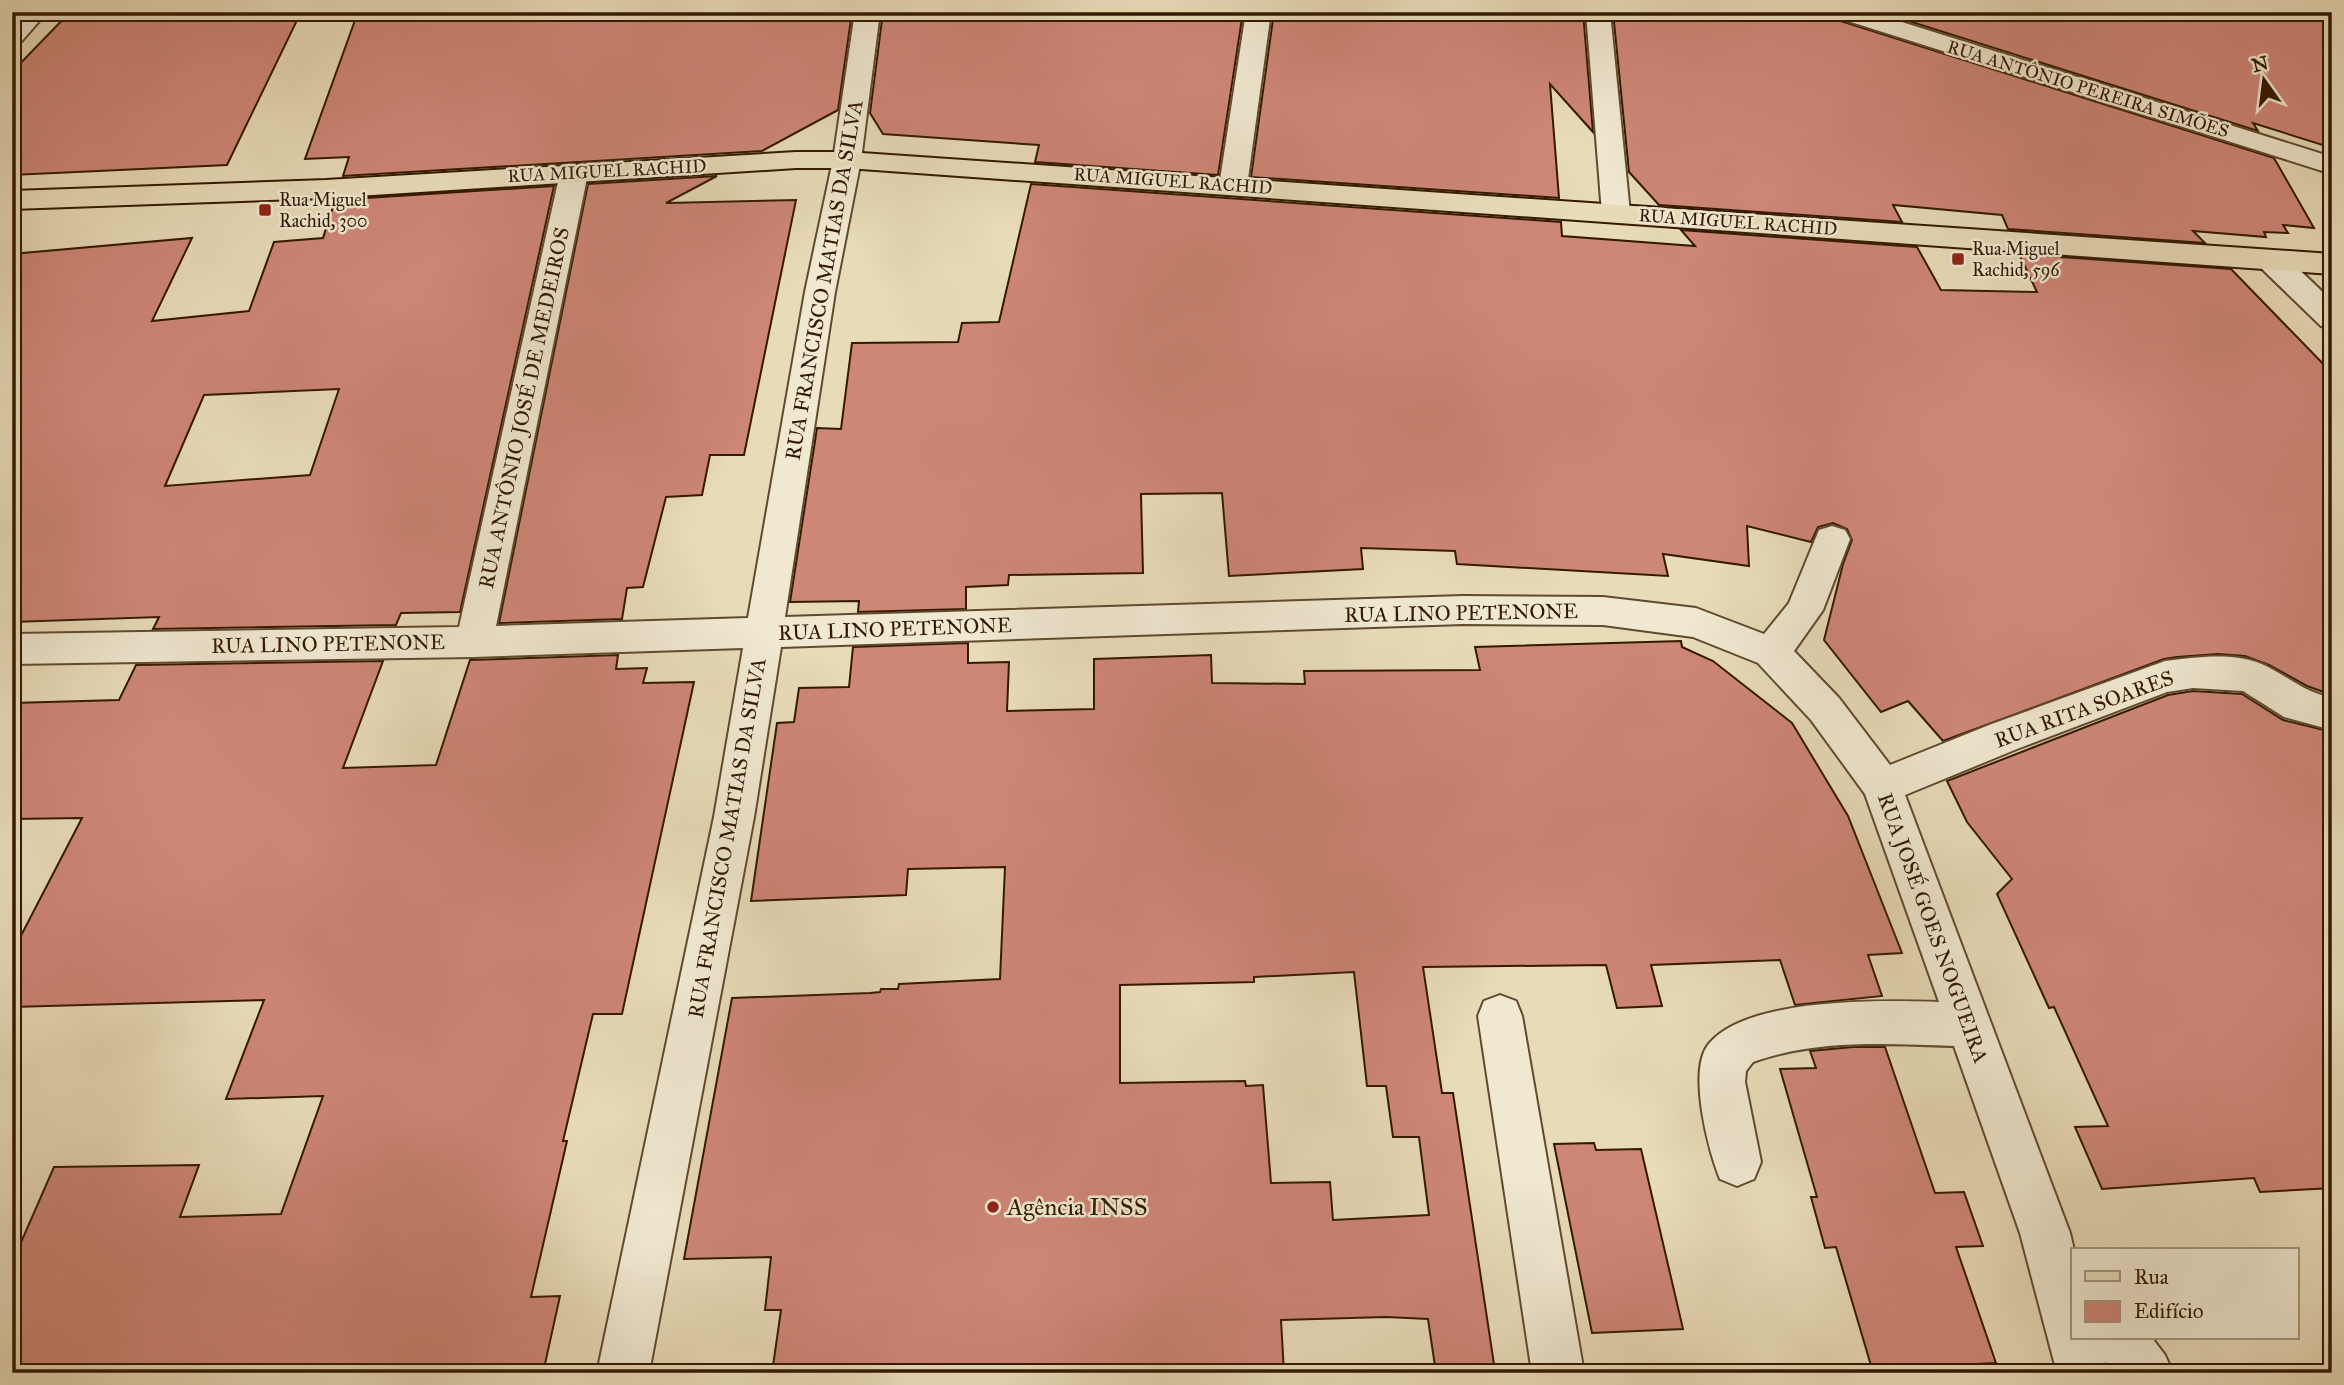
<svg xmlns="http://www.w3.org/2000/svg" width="2344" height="1385" viewBox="0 0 2344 1385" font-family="'IM FELL Great Primer',serif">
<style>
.building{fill:#ce8677;stroke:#331900;stroke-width:2;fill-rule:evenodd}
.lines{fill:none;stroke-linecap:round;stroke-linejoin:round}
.minor-casing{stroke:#604a2e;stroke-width:4}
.major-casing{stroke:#331900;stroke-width:4}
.minor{fill:#f0e8d1;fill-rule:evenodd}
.major{fill:#e8dbb8;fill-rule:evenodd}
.poi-dot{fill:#8f2418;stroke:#f0e8d1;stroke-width:2.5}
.labels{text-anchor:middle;stroke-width:5;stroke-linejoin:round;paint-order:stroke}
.far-street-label{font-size:18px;fill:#331900;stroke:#f0e8d1}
.far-poi-label{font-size:18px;fill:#331900;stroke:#f0e8d1;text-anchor:start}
.street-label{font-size:21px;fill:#331900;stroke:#f0e8d1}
.near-poi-label{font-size:24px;fill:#331900;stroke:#f0e8d1;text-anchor:start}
</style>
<rect width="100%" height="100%" fill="#e8dbb8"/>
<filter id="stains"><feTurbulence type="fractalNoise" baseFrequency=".00286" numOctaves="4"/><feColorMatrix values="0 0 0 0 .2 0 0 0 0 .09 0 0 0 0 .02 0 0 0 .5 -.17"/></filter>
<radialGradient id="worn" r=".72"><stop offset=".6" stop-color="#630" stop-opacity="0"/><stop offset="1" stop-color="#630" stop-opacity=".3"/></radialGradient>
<g class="building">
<path d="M70,12H301L227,165L12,175V72Z"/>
<path d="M358,12H852L838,110L762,151L343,176L349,157L305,159Z"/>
<path d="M883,12H1032L1169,19V15L1211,17V12H1243L1218,175L1035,162L1039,145L883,134L870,113Z"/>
<path d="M1274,12H1583L1593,132L1550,84L1559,198L1251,177Z"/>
<path d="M1613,12H1830L1834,19L2274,158L2314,228L2283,225L2288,233L2264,232L2266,237L2193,231L2205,243L2008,229L2002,215L1893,205L1902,222L1659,205L1629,172Z"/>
<path d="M1880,12H2332V148L2253,123L2258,131Z"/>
<path d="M717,176L666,203L796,200L744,455H710L702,495L666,497L643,587L627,588L622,619L499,623L588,184Z"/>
<path d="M1031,184L1561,222L1562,236L1695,246L1681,230L1917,247L1941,290L2037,292L2019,254L2231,269L2332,373V695L2307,686L2269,665L2245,656L2218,654L2177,657L2164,659L1943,741L1908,701L1881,712L1824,640L1843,564L1852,540L1847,529L1833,523L1818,527L1811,542L1747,526L1749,566L1663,554L1668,576L1457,564L1455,551L1361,548L1363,569L1229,576L1222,493L1141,494L1143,573L1009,575L1008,585L966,587V609L858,612L859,601L790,602L817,428L841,429L852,343L958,342L962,323L999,322Z"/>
<path d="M554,186L460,612L401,613L396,625L153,629L159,617L12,622V254L192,238L152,321L249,311L274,242L323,238L335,200ZM339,389L310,475L165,486L204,395Z"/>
<path d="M1681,641L1682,647L1713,661L1792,723L1848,816L1902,953L1868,955L1882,996L1795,1005L1780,960L1651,965L1662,1006L1617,1008L1606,965L1423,967L1442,1093H1453L1495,1371L1436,1373L1428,1319L1386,1317L1281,1320L1284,1373H772L781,1310H765L771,1257L684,1259L732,998L870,993L880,992L881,989H898L899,984L1000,979L1005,867L908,869L906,895L751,901L777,723L794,722L799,688L849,687L853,647L968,643V663L1009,662L1007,711L1094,709V659L1211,655L1212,683L1305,684L1304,671L1480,670L1475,647ZM1354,972L1367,1086H1386L1393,1137H1419L1429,1215L1333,1220L1330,1182L1271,1183L1263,1085L1246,1086L1245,1081L1120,1083V985L1254,982V977Z"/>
<path d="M618,655L616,669L647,668L643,683L694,682L622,1014H593L563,1141H567L531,1297L560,1296L543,1373H12V1263L54,1167L199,1165L180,1217L281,1214L323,1096L226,1099L264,1000L12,1007V953L82,818L12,819V703L119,700L136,665L383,661L343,768L436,765L470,660Z"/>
<path d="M2193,691L2242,694L2283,720L2332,732V1188L2260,1192L2254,1178L2102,1189L2075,1127L2108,1126L2054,1007L2049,1008L1997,894L2012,879L1967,822L1947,781L2168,695Z"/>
<path d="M1853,1047H1885L1935,1193L1964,1192L1983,1246L1956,1247L1996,1363L1872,1369L1836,1247L1825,1248L1811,1197H1817L1780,1069L1816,1068L1810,1051Z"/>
<path d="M1594,1143L1596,1150L1641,1149L1683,1329L1592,1333L1554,1144Z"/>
</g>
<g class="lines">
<defs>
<g id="minor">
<path d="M21,12H47L21,42L12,45V22Z"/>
<path d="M855,12H880L861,160L835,292L785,617L1463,596L1603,597L1696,608L1764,634L1789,603L1819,530L1832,526L1845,530L1850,539L1823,610L1794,651L1839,698L1890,765L1989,725L2165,661C2197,657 2239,651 2268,667C2293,680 2303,691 2332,698V730L2284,717L2243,691L2193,688L2167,692L2017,749L1905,795L2070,1233L2074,1250L2073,1338H2152L2165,1355L2173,1373H2114L2105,1361L2109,1373H2057L2020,1233L1954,1046C1888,1044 1817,1039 1753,1062L1746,1071L1745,1082L1761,1162L1754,1179L1737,1186L1720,1179C1708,1150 1688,1071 1708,1045C1745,997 1883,1000 1939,1002L1865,794L1811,720L1758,663L1693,637L1603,625L1463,624L781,647L754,817L649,1373H597L714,817L743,648L474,657L12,664V634L459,627L560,173L564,167L574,165L584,167L588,173L496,626L748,618L805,292L833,160Z"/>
<path d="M1246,12H1271L1247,186L1243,192L1233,195L1223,192L1219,186Z"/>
<path d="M1586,12H1610L1630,213L1626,219L1616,222L1606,219L1602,213Z"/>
<path d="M1832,12H1870L2332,157V174L1835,17Z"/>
<path d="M2272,251L2283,254L2332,301V329L2321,326L2261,268L2257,261L2261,254Z"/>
<path d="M1500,995L1516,1001L1522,1016L1584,1373H1532L1478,1016L1484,1001Z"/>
</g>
<path id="major" d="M796,152H847L2332,254V274L847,168H796L326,198L12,209V191L326,180Z"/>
</defs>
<use href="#minor" class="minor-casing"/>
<use href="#major" class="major-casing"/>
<use href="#minor" class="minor"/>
<use href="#major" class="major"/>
</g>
<g class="poi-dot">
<rect x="258" y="203" width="14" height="14" rx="3.5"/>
<rect x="1951" y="252" width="14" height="14" rx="3.5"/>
<circle cx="993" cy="1207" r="7"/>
</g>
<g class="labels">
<g class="far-street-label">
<text transform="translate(2088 89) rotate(17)" y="6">RUA ANTÔNIO PEREIRA SIMÕES</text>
<text transform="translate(607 171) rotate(-3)" y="6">RUA MIGUEL RACHID</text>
<text transform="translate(1173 181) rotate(4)" y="6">RUA MIGUEL RACHID</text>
<text transform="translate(1738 222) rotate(4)" y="6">RUA MIGUEL RACHID</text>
</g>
<g class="far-poi-label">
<text x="279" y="206">Rua Miguel<tspan x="279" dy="21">Rachid, 300</tspan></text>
<text x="1972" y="255">Rua Miguel<tspan x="1972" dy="21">Rachid, 596</tspan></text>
</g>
<g class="street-label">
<text transform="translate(824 280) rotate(-80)" y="7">RUA FRANCISCO MATIAS DA SILVA</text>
<text transform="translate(524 408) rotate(-78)" y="7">RUA ANTÔNIO JOSÉ DE MEDEIROS</text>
<text transform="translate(1461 613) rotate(-1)" y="7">RUA LINO PETENONE</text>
<text transform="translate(895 629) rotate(-2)" y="7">RUA LINO PETENONE</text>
<text transform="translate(328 644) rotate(-1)" y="7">RUA LINO PETENONE</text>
<text transform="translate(2084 709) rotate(-20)" y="7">RUA RITA SOARES</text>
<text transform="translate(727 838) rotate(-80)" y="7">RUA FRANCISCO MATIAS DA SILVA</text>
<text transform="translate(1933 928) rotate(70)" y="7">RUA JOSÉ GOES NOGUEIRA</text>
</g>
<g class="near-poi-label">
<text x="1007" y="1215">Agência INSS</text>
</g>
</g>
<rect width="2344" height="1385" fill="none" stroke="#e8dbb8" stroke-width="42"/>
<rect x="14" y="14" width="2316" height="1357" fill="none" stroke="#331900" stroke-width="3.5"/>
<rect x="21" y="21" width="2302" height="1343" fill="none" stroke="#331900" stroke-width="2"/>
<rect x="2071" y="1248" width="228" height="91" fill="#f0e8d1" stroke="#a4957d" stroke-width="2"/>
<rect x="2085" y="1271" width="35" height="10" fill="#e8dbb8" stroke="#a4957d" stroke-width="2"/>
<text x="2134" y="1284" font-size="21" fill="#331900">Rua</text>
<rect x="2085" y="1301" width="35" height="21" fill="#ce8677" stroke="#a4957d" stroke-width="2"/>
<text x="2134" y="1318" font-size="21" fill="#331900">Edifício</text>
<g transform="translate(2264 80) rotate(346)" stroke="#f0e8d1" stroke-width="5" paint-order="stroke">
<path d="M0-5L12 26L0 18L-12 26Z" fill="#331900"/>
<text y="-10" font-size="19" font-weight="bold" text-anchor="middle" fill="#331900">N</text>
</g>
<rect width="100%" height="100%" filter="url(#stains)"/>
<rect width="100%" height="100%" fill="url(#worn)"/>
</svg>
